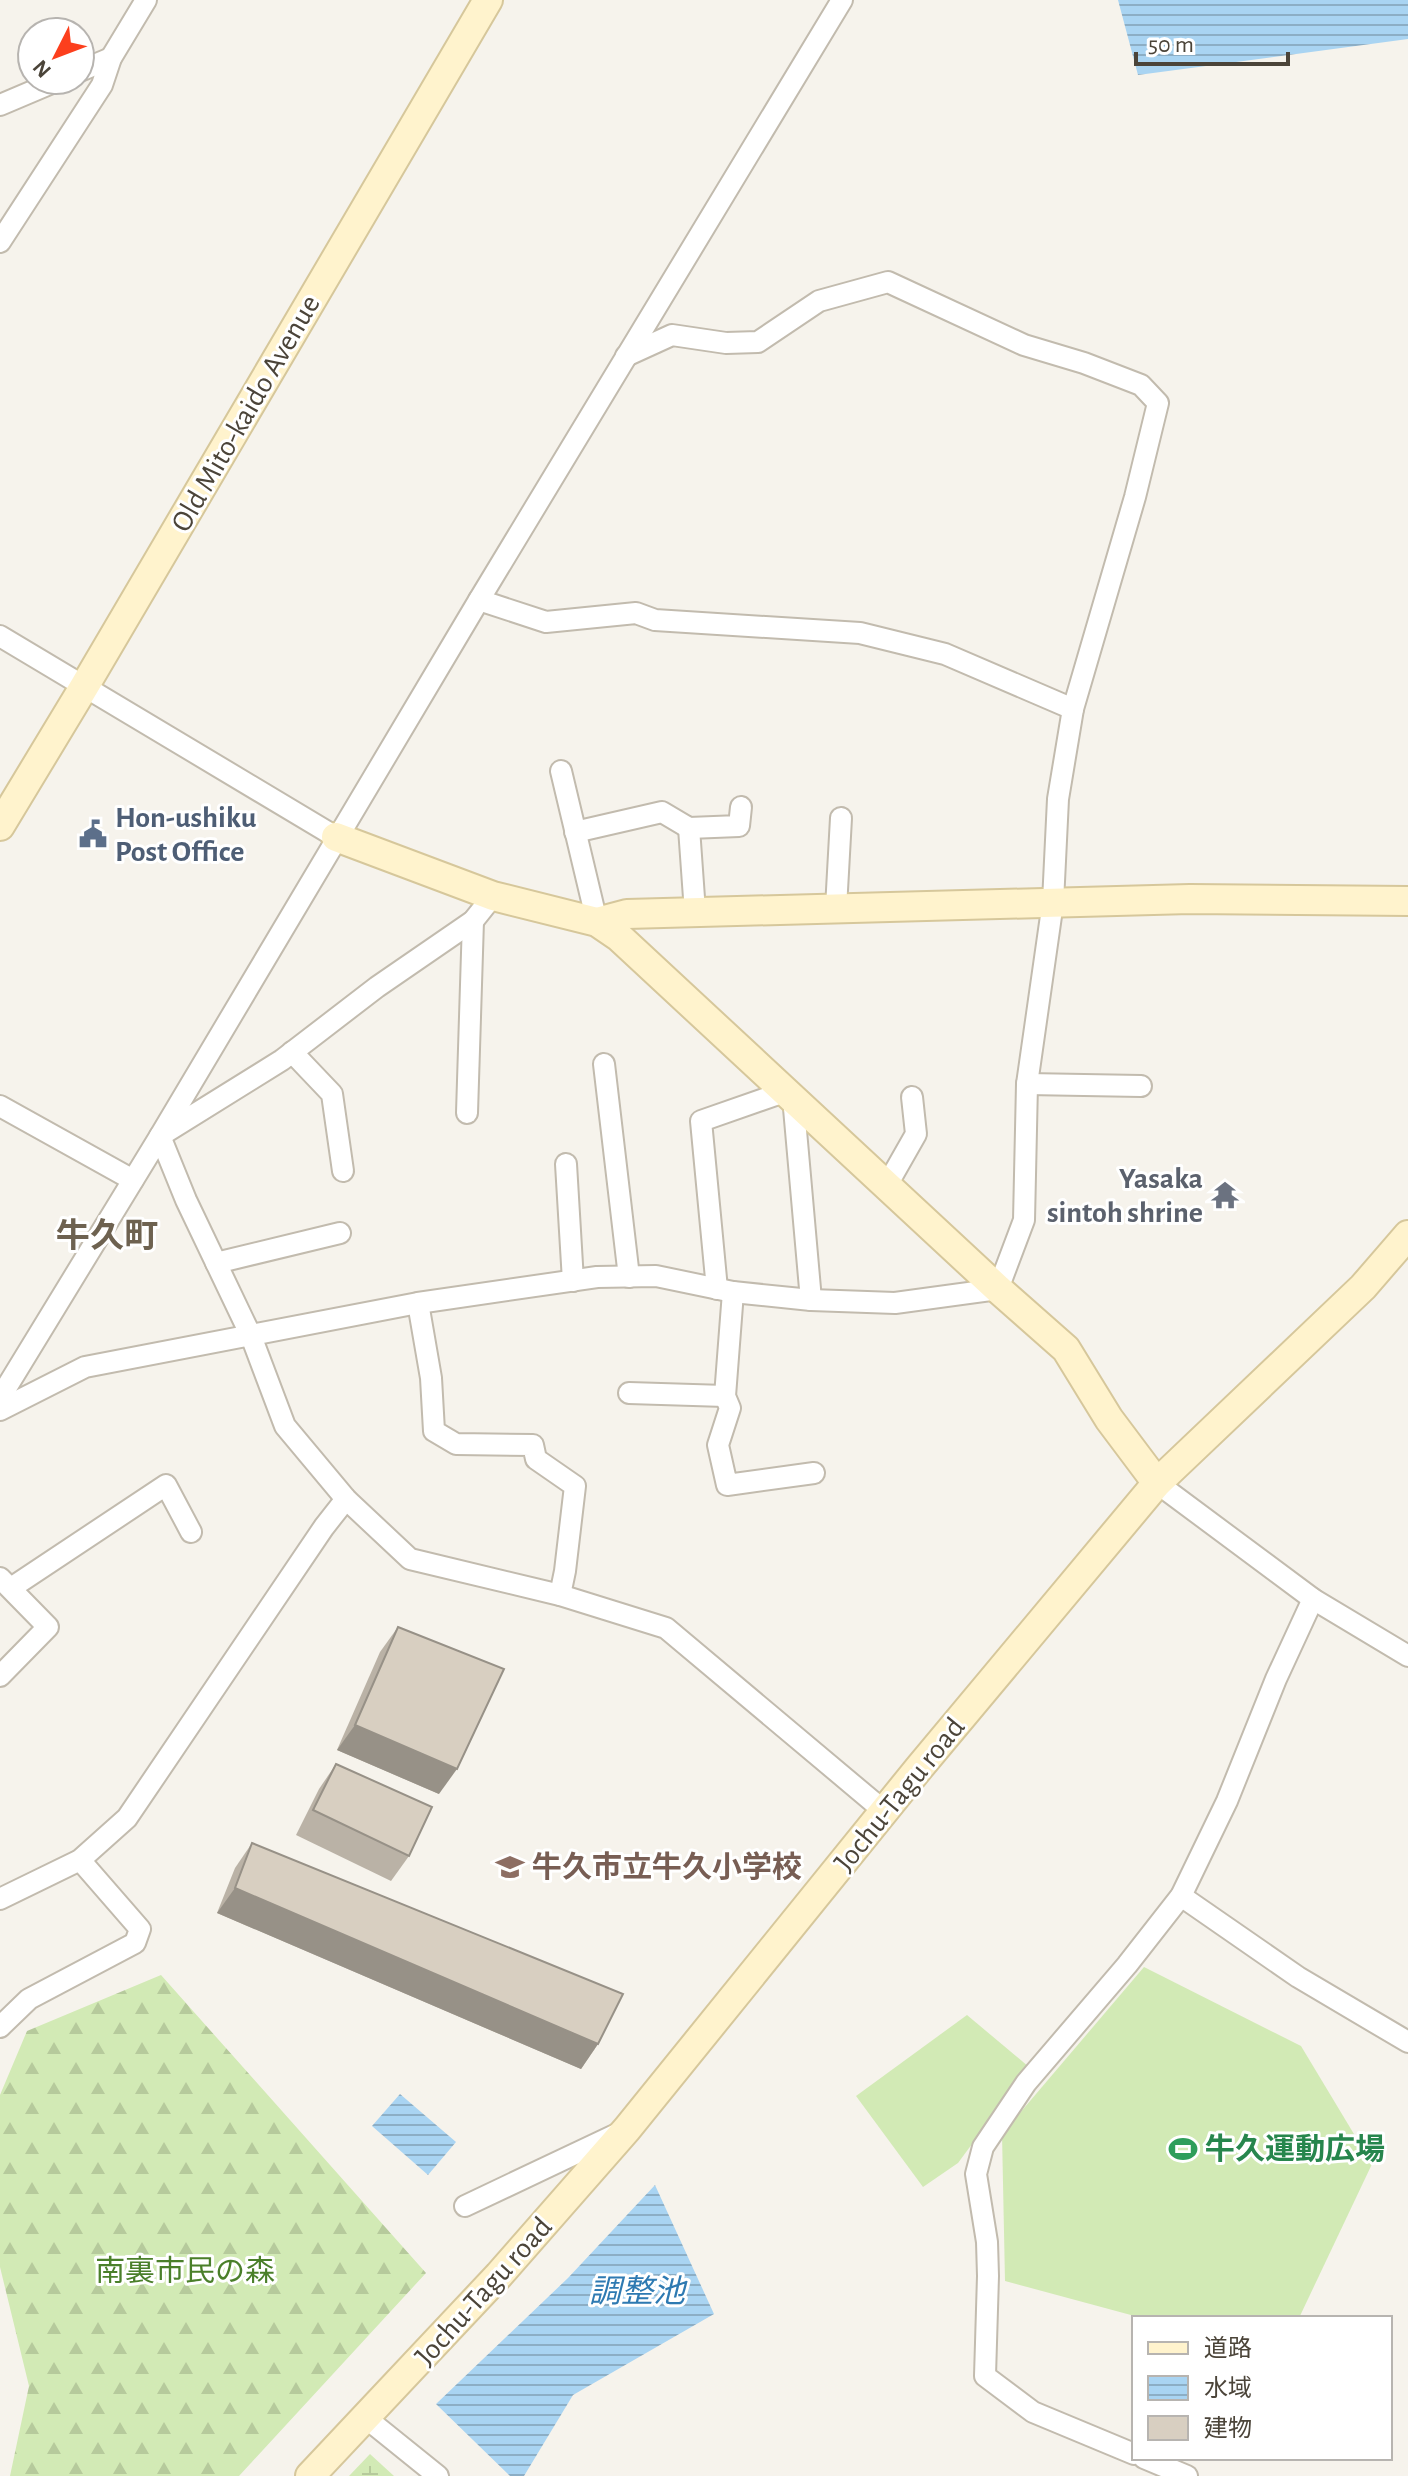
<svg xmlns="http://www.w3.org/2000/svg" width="1408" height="2476" viewBox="0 0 1408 2476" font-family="'Alegreya Sans','Noto Sans JP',sans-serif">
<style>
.forest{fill:url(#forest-firs)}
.wetland{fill:url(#wetland-marsh)}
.pitch{fill:#d2eab5}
.water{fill:url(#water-rules)}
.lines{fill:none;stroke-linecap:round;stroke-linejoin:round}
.street-casing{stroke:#c2bbae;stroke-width:24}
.secondary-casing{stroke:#d6c79b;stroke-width:32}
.street{stroke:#fff;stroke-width:20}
.secondary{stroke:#fff3cd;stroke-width:28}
.wall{fill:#bab2a6}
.shaded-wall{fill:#979187}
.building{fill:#d8cfc1;stroke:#979187;stroke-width:2}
.labels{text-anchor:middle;stroke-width:6;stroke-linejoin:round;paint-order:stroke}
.street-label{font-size:30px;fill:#4b4439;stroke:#fff}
.service-label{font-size:30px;font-weight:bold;fill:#4e5e75;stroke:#fff;text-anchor:start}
.worship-label{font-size:30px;font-weight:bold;fill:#5b616d;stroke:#fff;text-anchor:end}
.education-label{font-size:30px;font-weight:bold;fill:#785e54;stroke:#fff;text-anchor:start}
.leisure-label{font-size:30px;font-weight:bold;fill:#27864d;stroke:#fff;text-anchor:start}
.park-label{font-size:30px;fill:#4a7f2a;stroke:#fff}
.water-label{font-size:32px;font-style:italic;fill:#2e7ab2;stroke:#fff}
.quarter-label{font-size:34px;font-weight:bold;fill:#6e6250;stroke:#fff}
</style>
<defs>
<pattern id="forest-firs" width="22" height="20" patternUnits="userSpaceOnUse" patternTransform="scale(2)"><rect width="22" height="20" fill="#d2eab5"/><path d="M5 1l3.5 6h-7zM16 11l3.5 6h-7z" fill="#b6ca9c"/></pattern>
<pattern id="wetland-marsh" width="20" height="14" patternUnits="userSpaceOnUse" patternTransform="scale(2)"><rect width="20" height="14" fill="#d2eab5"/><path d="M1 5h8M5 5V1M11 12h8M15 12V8" fill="none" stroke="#b6ca9c"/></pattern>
<pattern id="water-rules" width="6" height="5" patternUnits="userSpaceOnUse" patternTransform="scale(2)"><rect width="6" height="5" fill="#a9d4f2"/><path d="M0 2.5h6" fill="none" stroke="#8caec5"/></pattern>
</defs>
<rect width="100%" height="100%" fill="#f6f3ec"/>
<path class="forest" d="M161,1975L426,2273L239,2476H10L29,2386L0,2267V2095L27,2031Z"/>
<path class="wetland" d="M370,2454L394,2476H349Z"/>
<g class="pitch">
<path d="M1144,1967L1301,2046L1372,2164L1299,2318H1142L1005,2281L1002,2134Z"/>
<path d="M967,2015L1029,2067L958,2163L923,2187L856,2096Z"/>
</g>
<g class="water">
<path d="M1118,0H1408V39L1138,75Z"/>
<path d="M400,2094L456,2142L428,2175L372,2126Z"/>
<path d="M655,2185L714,2314L573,2395L524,2476H510L436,2404L568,2278Z"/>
</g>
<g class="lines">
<defs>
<g id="street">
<path d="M80,71L111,58"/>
<path d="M0,105L59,80"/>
<path d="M0,242L102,85L111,58L146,0"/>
<path d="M479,600L546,622L636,613L655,620L860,633L945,654L1073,709"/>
<path d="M0,636L336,837"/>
<path d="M561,771L597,922"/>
<path d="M689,828L695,912"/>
<path d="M575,832L662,812L689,828L739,826L741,807"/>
<path d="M836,908L841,818"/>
<path d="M292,1052L332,1094L343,1171"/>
<path d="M604,1064L629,1277"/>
<path d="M1027,1084L1141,1086"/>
<path d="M793,1097L811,1300"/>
<path d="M0,1106L133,1180"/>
<path d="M467,1113L473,921"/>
<path d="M163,1134L282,1060L377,987L473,921L493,896"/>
<path d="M160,1136L186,1200L251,1336L285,1426L346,1499L410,1559L560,1595L666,1628L884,1811"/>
<path d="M566,1164L573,1281"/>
<path d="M887,1185L916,1134L912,1097"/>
<path d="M216,1263L340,1233"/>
<path d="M717,1289L701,1121L787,1091"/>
<path d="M733,1292L725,1396L730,1408L718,1445L727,1485L814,1473"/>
<path d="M418,1303L431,1378L434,1431L456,1444L533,1445L536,1459L575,1486L565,1571L560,1595"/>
<path d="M629,1393L725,1396"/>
<path d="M0,1398L160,1136L479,600L842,0"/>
<path d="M0,1410L85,1367L418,1303L597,1277L656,1276L733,1292L811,1300L895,1303L998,1289L1024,1220L1027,1084L1053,902L1058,799L1073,709L1135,497L1158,403L1141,385L1084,363L1024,345L888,282L819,301L758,342L726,343L672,335L626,356"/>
<path d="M1157,1483L1313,1599L1408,1656"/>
<path d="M0,1578L48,1627L0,1676"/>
<path d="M11,1588L166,1485L191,1532"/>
<path d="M1181,1896L1298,1977L1408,2042"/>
<path d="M0,1899L80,1860L127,1818L324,1527L346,1499"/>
<path d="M0,2027L29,1999L135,1943L140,1929L80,1860"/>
<path d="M465,2206L619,2133"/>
<path d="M366,2418L438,2476"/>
<path d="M1134,2454L1033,2412L985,2376L988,2276L987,2242L976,2174L983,2147L1026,2083L1127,1965L1181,1896L1227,1801L1276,1679L1313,1599"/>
<path d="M1144,2458L1187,2476"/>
</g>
<g id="secondary">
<path d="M0,826L84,687L488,0"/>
<path d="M336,837L493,896L597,922L619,937L998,1289L1066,1349L1109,1419L1157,1483"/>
<path d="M597,922L627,914L1190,899L1408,901"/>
<path d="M310,2476L499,2275L627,2129L919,1768L1157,1483L1363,1287L1408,1235"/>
</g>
</defs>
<use href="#street" class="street-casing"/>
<use href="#secondary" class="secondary-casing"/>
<use href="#street" class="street"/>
<use href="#secondary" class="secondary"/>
</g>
<g class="wall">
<path d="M398,1627L439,1794L337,1750L380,1652Z"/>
<path d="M336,1764L409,1856L391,1881L296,1835L319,1789Z"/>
<path d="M252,1843L598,2044L581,2069L217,1913L235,1868Z"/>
</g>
<g class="shaded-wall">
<path d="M355,1725L457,1769L439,1794L337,1750Z"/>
<path d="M235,1888L598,2044L581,2069L217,1913Z"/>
</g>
<g class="building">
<path d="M398,1627L504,1669L457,1769L355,1725Z"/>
<path d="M336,1764L432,1807L409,1856L313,1810Z"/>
<path d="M252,1843L623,1994L598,2044L235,1888Z"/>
</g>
<defs>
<symbol id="civic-bare" viewBox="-9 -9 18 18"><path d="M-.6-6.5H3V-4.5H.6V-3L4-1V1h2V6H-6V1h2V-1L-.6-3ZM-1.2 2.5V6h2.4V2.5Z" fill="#5c6f8a" stroke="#fff" stroke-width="2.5" paint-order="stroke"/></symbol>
<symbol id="temple-bare" viewBox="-9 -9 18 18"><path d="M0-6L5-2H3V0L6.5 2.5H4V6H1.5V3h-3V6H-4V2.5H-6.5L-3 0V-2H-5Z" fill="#6b7280" stroke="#fff" stroke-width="2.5" paint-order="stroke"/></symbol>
<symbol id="school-bare" viewBox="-9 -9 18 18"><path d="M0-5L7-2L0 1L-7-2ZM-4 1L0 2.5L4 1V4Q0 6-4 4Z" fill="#8d6e63" stroke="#fff" stroke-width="2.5" paint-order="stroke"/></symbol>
<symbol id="stadium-bare" viewBox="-9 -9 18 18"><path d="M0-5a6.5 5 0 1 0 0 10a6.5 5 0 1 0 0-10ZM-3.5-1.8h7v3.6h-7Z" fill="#2e9e5b" stroke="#fff" stroke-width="2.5" paint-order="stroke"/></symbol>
</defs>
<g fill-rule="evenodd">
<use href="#civic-bare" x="73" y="814" width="40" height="40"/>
<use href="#temple-bare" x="1205" y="1175" width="40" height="40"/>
<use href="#school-bare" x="490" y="1847" width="40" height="40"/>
<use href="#stadium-bare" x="1163" y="2129" width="40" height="40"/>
</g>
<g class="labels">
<g class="street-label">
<text transform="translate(245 413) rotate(-60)" y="10">Old Mito-kaido Avenue</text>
<text transform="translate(899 1794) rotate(-51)" y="10">Jochu-Tagu road</text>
<text transform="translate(483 2291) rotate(-48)" y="10">Jochu-Tagu road</text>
</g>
<g class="service-label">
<text x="115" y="827">Hon-ushiku<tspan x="115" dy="34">Post Office</tspan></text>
</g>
<g class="worship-label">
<text x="1203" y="1188">Yasaka<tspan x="1203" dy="34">sintoh shrine</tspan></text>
</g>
<g class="education-label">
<text x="532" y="1877">牛久市立牛久小学校</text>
</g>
<g class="leisure-label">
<text x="1205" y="2159">牛久運動広場</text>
</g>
<g class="park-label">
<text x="185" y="2281">南裏市民の森</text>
</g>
<g class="water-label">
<text x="637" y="2302">調整池</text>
</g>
<g class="quarter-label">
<text x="107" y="1247">牛久町</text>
</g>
</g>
<rect x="1132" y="2316" width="260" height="144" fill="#ffffff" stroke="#b7b4b0" stroke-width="2"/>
<rect x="1148" y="2342" width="40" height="12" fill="#fff3cd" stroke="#b7b4b0" stroke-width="2"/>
<text x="1204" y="2356" font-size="24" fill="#4b4439">道路</text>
<rect x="1148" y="2376" width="40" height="24" fill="url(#water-rules)" stroke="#b7b4b0" stroke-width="2"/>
<text x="1204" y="2396" font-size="24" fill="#4b4439">水域</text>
<rect x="1148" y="2416" width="40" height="24" fill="#d8cfc1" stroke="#b7b4b0" stroke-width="2"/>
<text x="1204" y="2436" font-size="24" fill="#4b4439">建物</text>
<g transform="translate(56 56) rotate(228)"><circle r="38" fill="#ffffff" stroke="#b7b4b0" stroke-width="2"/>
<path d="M0-6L14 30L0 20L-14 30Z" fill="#fc3f1d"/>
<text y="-12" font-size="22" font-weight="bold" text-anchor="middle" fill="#4b4439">N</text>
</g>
<path d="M1136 52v12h152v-12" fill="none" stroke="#4b4439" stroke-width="4"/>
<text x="1148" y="52" font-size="24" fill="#4b4439" stroke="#ffffff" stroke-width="6" paint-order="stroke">50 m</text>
</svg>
